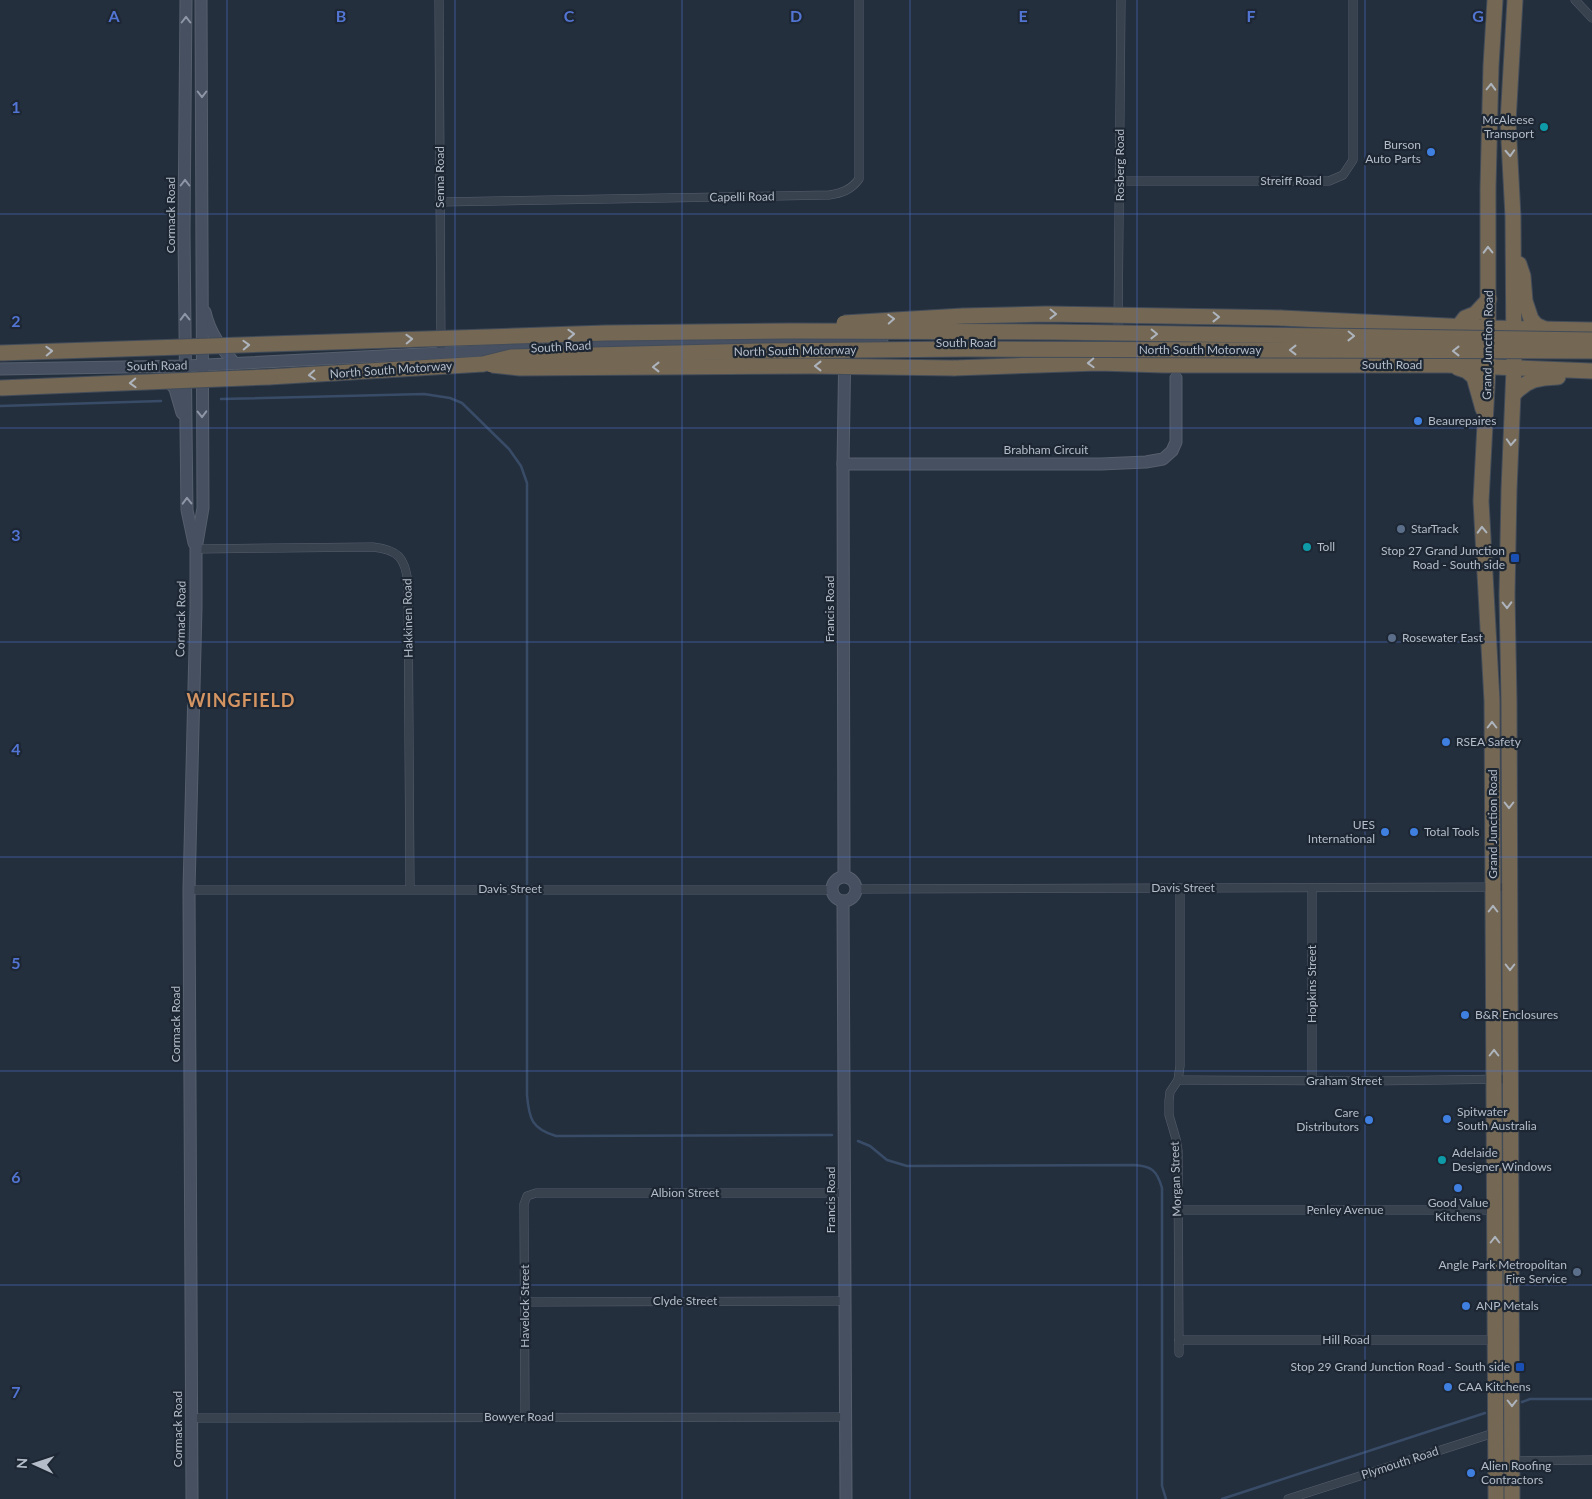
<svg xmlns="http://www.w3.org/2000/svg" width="1592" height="1499" viewBox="0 0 1592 1499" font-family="Lato,sans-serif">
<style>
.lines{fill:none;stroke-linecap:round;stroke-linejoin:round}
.stream{stroke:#394c67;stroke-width:2.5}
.street-casing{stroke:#565f6c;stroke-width:9}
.secondary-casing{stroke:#565f6c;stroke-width:13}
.highway-casing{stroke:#434c59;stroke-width:17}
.street{stroke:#38414e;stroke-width:8}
.secondary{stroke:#465061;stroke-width:11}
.highway{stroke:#746855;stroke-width:15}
.highway-bridge-casing{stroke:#434c59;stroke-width:17;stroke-linecap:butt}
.highway-bridge{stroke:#746855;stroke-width:15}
.oneway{stroke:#8e96a5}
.oneway2{stroke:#aeb4bd}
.grid{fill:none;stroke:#5274d3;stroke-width:1;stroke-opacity:0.55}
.culture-dot{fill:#0f9aa8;stroke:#1d2633;stroke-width:2}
.shop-dot{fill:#3f7fe0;stroke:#1d2633;stroke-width:2}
.service-dot{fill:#5c6f8a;stroke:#1d2633;stroke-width:2}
.transit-dot{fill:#1a4fb4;stroke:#1d2633;stroke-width:2}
.labels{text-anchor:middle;stroke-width:4.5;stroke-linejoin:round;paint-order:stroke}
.poi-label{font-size:12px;fill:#b4bcc9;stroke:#1d2633;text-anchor:start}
.street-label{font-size:12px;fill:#b4bcc9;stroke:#1d2633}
.district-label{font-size:18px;font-weight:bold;letter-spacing:1px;fill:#d59563;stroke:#1d2633}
.grid-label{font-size:16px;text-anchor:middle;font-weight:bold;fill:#5274d3;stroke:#1d2633;stroke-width:4.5;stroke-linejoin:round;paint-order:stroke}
</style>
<rect width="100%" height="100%" fill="#242f3e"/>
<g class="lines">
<g class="stream">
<path d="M221,399L424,394L450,398L462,403L509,449L521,466L527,483V1095C529,1119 532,1129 556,1136L832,1135"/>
<path d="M0,406L161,401"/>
<path d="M858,1141L870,1146L887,1160L907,1166L1134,1165C1151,1166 1157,1170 1162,1188V1486L1166,1499"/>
<path d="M1522,1402L1530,1399H1592"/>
<path d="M1222,1499L1485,1413"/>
</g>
<defs>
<g id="street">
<path d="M439,0L441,353"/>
<path d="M1575,0L1592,18"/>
<path d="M1119,181H1329L1343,175L1353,160V0"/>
<path d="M440,202L829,195C842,193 851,190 859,179V0"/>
<path d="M1118,330L1121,0"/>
<path d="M196,549L373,547C398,550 405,557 408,583L410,889"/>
<path d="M856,889L1510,887"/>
<path d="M189,890H832"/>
<path d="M1178,1080L1369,1081L1511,1079"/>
<path d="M1312,1081V888"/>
<path d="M1178,1210H1497"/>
<path d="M525,1302L845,1301"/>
<path d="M1179,1340H1497"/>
<path d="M1179,1353L1178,1151L1176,1139L1169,1115V1101L1170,1092L1178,1080L1180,1066V888"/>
<path d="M525,1417L524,1204L527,1196L536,1193H845"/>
<path d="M192,1418L846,1417"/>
<path d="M1509,1461L1592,1460"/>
<path d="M1288,1499L1497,1432"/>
</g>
<g id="secondary">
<path d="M186,0L184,231L186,426L187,510L194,543"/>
<path d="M205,312C210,334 221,347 235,364"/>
<path d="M1088,343C1104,343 1108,341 1118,330"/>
<path d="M0,369L186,366L639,343L882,342"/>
<path d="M166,378L175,389L182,413"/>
<path d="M843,464H1101L1146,462L1163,459L1172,451L1176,442V378"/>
<path d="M844,876L843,464L845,343"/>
<circle cx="844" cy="889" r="12"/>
<path d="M843,901L846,1499"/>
<path d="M192,1499L189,890L196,607V549L203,508L201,0"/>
</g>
<g id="highway">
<path d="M1495,0L1491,66L1488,188V367L1481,501L1492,701L1496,1499"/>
<path d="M1519,264L1523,276L1525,301L1531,319L1536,325L1547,330"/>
<path d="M1281,318L1489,328L1592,330"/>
<path d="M1458,327L1465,318L1475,314L1489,299"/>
<path d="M954,368L1098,363L1164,365H1447L1592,371"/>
<path d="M1458,368L1467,371L1474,377L1483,409"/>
<path d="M269,377L483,364"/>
<path d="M1514,394C1528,379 1538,378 1558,377"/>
<path d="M1512,1499L1509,701L1507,595L1509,490L1514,368L1513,217L1508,122L1515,0"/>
</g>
</defs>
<use href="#street" class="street-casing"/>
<use href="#secondary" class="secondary-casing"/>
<use href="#highway" class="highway-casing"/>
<use href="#street" class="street"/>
<use href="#secondary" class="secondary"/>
<use href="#highway" class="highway"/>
<defs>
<g id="highway-bridge">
<path d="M844,323L963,316L1046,314L1281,318"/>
<path d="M0,353L606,333L790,331L1055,332L1592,340"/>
<path d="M483,364L511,357L760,351L966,349L1592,351"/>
<path d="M492,365L520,368L811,366L954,368"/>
<path d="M0,388L269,377"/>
</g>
</defs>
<use href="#highway-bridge" class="highway-bridge-casing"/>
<use href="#highway-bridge" class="highway-bridge"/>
</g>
<defs><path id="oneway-chevron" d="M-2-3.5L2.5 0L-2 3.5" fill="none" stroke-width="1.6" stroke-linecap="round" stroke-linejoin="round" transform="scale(1.25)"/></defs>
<g class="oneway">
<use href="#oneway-chevron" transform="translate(186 20) rotate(-90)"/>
<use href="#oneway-chevron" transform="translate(202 94) rotate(90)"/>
<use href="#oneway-chevron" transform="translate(185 183) rotate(-90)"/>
<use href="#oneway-chevron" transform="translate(185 317) rotate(-91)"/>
<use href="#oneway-chevron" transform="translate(202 414) rotate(89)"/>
<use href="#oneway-chevron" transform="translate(187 501) rotate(-91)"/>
</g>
<g class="oneway2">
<use href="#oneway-chevron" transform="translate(1491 87) rotate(-88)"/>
<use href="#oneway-chevron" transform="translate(1510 153) rotate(87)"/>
<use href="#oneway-chevron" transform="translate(1488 250) rotate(-91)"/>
<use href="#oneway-chevron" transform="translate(1053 314) rotate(1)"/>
<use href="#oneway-chevron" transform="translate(1216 317) rotate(1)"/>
<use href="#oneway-chevron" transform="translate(891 319) rotate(-3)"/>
<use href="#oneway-chevron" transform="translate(571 334) rotate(-2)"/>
<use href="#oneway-chevron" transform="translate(1154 334) rotate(1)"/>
<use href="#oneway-chevron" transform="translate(1351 336) rotate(1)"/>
<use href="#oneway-chevron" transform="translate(409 339) rotate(-2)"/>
<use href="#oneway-chevron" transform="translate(246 345) rotate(-2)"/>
<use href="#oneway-chevron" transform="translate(1293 350) rotate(-180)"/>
<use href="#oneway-chevron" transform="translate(49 351) rotate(-2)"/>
<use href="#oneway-chevron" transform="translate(1456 351) rotate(-180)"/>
<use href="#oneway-chevron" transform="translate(1091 363) rotate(178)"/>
<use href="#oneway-chevron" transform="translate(818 366) rotate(-180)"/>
<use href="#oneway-chevron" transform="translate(656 367) rotate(180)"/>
<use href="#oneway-chevron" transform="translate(312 375) rotate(176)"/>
<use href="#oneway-chevron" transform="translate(133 383) rotate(178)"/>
<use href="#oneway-chevron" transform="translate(1511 442) rotate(93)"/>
<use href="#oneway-chevron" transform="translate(1482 530) rotate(-92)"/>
<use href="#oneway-chevron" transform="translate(1507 605) rotate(89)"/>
<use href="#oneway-chevron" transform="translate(1492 725) rotate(-90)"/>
<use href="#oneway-chevron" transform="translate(1509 805) rotate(90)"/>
<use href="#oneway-chevron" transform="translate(1493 909) rotate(-90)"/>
<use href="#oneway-chevron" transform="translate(1510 967) rotate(90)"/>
<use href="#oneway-chevron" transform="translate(1494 1053) rotate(-90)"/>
<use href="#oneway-chevron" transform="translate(1495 1240) rotate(-90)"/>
<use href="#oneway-chevron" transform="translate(1512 1403) rotate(90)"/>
</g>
<path class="grid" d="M227,0V1499M455,0V1499M682,0V1499M910,0V1499M1137,0V1499M1365,0V1499M0,214H1592M0,428H1592M0,642H1592M0,857H1592M0,1071H1592M0,1285H1592"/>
<g class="culture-dot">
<circle cx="1544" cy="127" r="5"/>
<circle cx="1307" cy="547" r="5"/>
<circle cx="1442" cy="1160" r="5"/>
</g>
<g class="shop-dot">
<circle cx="1431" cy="152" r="5"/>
<circle cx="1418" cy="421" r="5"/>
<circle cx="1446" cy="742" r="5"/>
<circle cx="1385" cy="832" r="5"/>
<circle cx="1414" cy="832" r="5"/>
<circle cx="1465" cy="1015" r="5"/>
<circle cx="1447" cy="1119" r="5"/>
<circle cx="1369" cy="1120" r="5"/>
<circle cx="1458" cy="1188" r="5"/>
<circle cx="1466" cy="1306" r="5"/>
<circle cx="1448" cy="1387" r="5"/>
<circle cx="1471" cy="1473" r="5"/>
</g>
<g class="service-dot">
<circle cx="1401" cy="529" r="5"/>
<circle cx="1392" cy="638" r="5"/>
<circle cx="1577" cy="1272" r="5"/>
</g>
<g class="transit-dot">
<rect x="1510" y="553" width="10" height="10" rx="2.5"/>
<rect x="1515" y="1362" width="10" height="10" rx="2.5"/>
</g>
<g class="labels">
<g class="poi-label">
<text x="1534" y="124" text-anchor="end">McAleese<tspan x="1534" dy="14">Transport</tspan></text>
<text x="1421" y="149" text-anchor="end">Burson<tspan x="1421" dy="14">Auto Parts</tspan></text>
<text x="1428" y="425">Beaurepaires</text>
<text x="1411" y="533">StarTrack</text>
<text x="1317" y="551">Toll</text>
<text x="1505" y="555" text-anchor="end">Stop 27 Grand Junction<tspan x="1505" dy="14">Road - South side</tspan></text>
<text x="1402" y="642">Rosewater East</text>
<text x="1456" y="746">RSEA Safety</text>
<text x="1375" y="829" text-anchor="end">UES<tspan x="1375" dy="14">International</tspan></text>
<text x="1424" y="836">Total Tools</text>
<text x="1475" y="1019">B&amp;R Enclosures</text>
<text x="1457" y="1116">Spitwater<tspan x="1457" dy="14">South Australia</tspan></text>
<text x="1359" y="1117" text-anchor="end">Care<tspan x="1359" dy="14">Distributors</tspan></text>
<text x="1452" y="1157">Adelaide<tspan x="1452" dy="14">Designer Windows</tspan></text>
<text x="1458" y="1207" text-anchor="middle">Good Value<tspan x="1458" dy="14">Kitchens</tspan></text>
<text x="1567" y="1269" text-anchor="end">Angle Park Metropolitan<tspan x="1567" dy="14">Fire Service</tspan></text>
<text x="1476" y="1310">ANP Metals</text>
<text x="1510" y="1371" text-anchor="end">Stop 29 Grand Junction Road - South side</text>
<text x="1458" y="1391">CAA Kitchens</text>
<text x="1481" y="1470">Alien Roofing<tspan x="1481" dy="14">Contractors</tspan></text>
</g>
<g class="street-label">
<text transform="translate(1120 165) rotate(-90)" y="4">Rosberg Road</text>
<text transform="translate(440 177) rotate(-90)" y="4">Senna Road</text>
<text x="1291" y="185">Streiff Road</text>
<text transform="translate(742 197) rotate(-1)" y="4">Capelli Road</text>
<text transform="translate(171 215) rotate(-90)" y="4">Cormack Road</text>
<text x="966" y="347">South Road</text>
<text transform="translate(1488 345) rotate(-89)" y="4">Grand Junction Road</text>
<text transform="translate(561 347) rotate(-3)" y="4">South Road</text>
<text x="1200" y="354">North South Motorway</text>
<text transform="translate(795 351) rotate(-1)" y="4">North South Motorway</text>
<text x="1392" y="369">South Road</text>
<text transform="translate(157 366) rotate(-1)" y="4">South Road</text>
<text transform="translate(391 370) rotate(-4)" y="4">North South Motorway</text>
<text x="1046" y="454">Brabham Circuit</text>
<text transform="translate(830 609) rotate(-90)" y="4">Francis Road</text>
<text transform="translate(408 618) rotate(-91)" y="4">Hakkinen Road</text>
<text transform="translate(181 619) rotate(-89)" y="4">Cormack Road</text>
<text transform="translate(1493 824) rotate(-90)" y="4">Grand Junction Road</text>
<text x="1183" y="892">Davis Street</text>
<text x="510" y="893">Davis Street</text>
<text transform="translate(1312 984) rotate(-90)" y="4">Hopkins Street</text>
<text transform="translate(176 1024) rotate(-90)" y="4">Cormack Road</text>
<text x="1344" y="1085">Graham Street</text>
<text transform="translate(1176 1179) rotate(-92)" y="4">Morgan Street</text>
<text x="685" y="1197">Albion Street</text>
<text transform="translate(831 1200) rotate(-90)" y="4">Francis Road</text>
<text x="1345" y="1214">Penley Avenue</text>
<text x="685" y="1305">Clyde Street</text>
<text transform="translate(525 1306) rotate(-90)" y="4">Havelock Street</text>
<text x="1346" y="1344">Hill Road</text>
<text x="519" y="1421">Bowyer Road</text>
<text transform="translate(178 1429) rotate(-90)" y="4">Cormack Road</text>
<text transform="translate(1400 1463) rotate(-18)" y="4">Plymouth Road</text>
</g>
<g class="district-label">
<text x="241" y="707">WINGFIELD</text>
</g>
</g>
<g class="grid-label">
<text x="114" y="22">A</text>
<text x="341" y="22">B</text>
<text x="569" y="22">C</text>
<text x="796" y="22">D</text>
<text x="1023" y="22">E</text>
<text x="1251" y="22">F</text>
<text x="1478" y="22">G</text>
<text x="16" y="113">1</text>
<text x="16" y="327">2</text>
<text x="16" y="541">3</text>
<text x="16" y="755">4</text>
<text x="16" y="969">5</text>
<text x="16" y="1183">6</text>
<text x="16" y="1398">7</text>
</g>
<g transform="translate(35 1464) rotate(273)" stroke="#1d2633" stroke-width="4" paint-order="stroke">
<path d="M0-4L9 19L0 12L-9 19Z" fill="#b4bcc9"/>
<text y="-8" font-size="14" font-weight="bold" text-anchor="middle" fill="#b4bcc9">N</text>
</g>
</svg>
